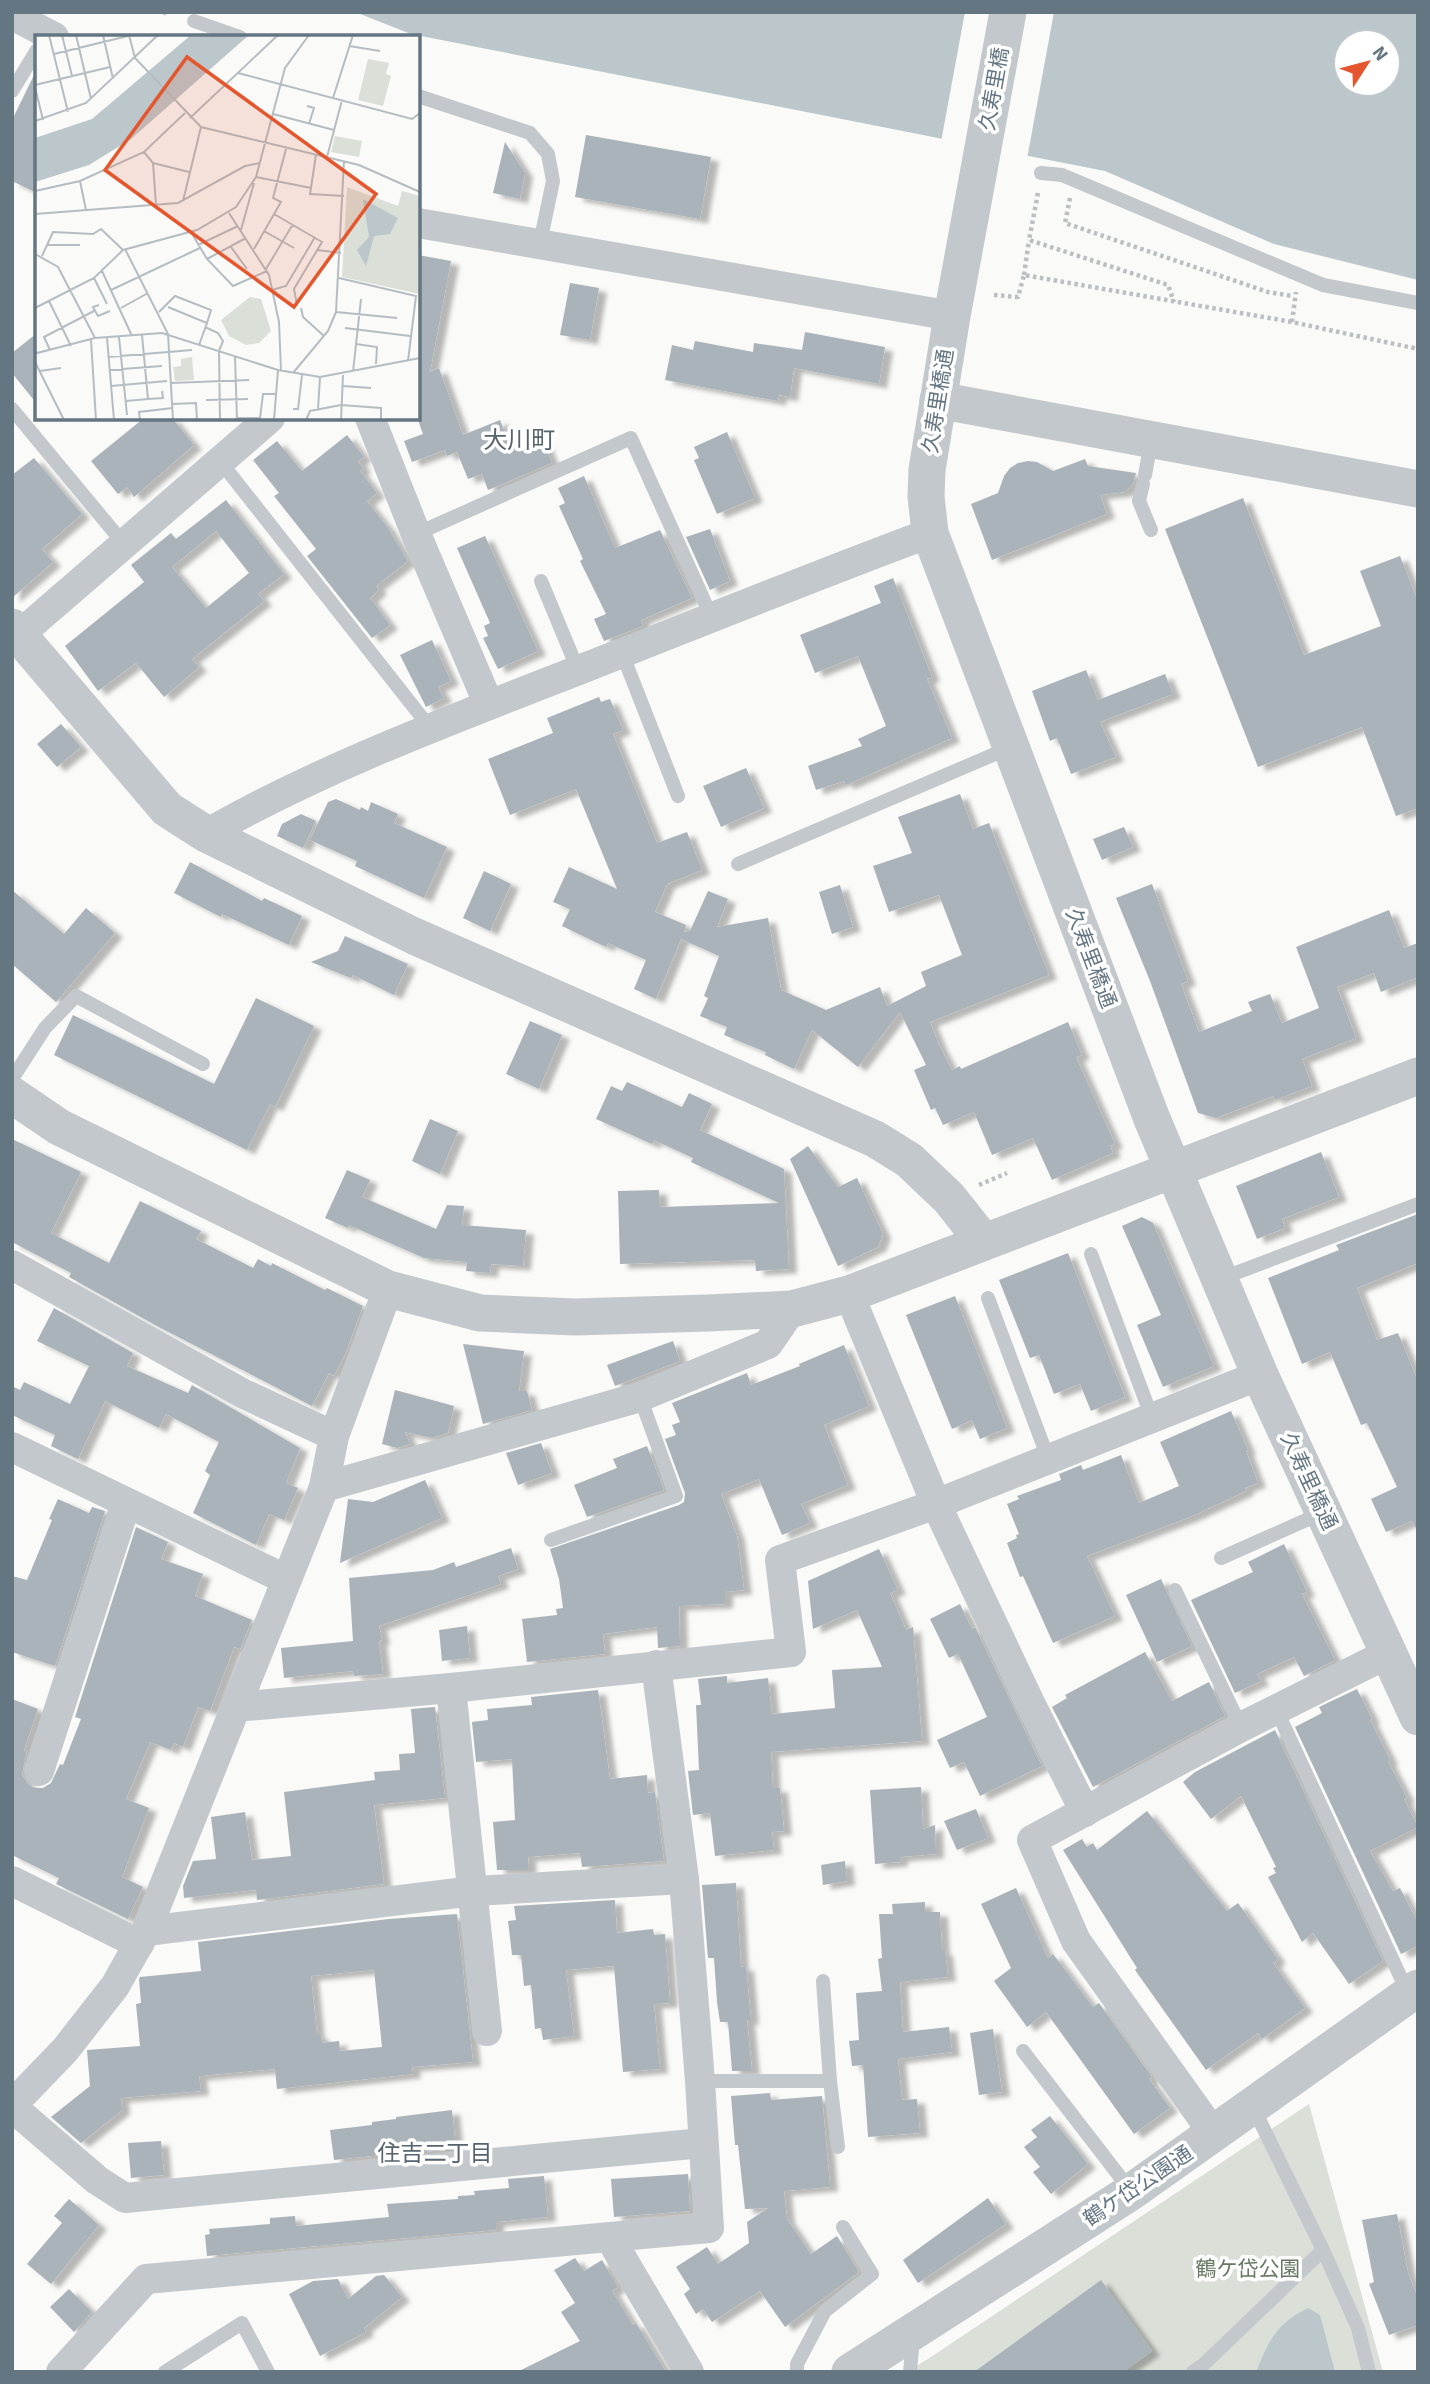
<svg xmlns="http://www.w3.org/2000/svg" width="1430" height="2384" viewBox="0 0 1430 2384" font-family="'Source Sans 3','Noto Sans JP',sans-serif">
<style>
.green{fill:#dadfd7}
.water{fill:#bbc7cb;fill-rule:evenodd}
.pier{fill:#fafaf8}
.building{fill:#aab3b9;fill-rule:evenodd;filter:url(#shadow)}
.lines{fill:none;stroke-linecap:round;stroke-linejoin:round}
.path{stroke:#bbbfc2;stroke-width:4.5;stroke-dasharray:3.5 3.5;stroke-linecap:butt}
.service{stroke:#c3c8cc;stroke-width:14}
.minor{stroke:#c3c8cc;stroke-width:30}
.tertiary{stroke:#c3c8cc;stroke-width:37}
.labels{text-anchor:middle;stroke-width:7;stroke-linejoin:round;paint-order:stroke}
.street-label{font-size:21px;fill:#657683;stroke:#fff}
.park-label{font-size:21px;fill:#687a64;stroke:#fff}
.neighbourhood-label{font-size:23px;fill:#57646e;stroke:#fff}
.quarter-label{font-size:24px;fill:#57646e;stroke:#fff}
.inset-road{fill:none;stroke:#b5bdc2;stroke-width:2}
.view{fill:#e4572e;fill-opacity:0.15;stroke:#e4572e;stroke-width:3.5}
.inset-edge{fill:none;stroke:#657683;stroke-width:3.5}
</style>
<defs>
<filter id="shadow"><feDropShadow dx="8" dy="4.5" stdDeviation="2" flood-color="#0004"/></filter>
</defs>
<rect width="100%" height="100%" fill="#fafaf8"/>
<path class="green" d="M1309,2104L1383,2372H907L931,2357Z"/>
<g class="water">
<path d="M355,12H1418V280L1274,244L1105,171L411,34ZM1346,42H1388V84H1346Z"/>
<path d="M1308,2308L1320,2315L1335,2372H1256C1269,2340 1276,2324 1308,2308Z"/>
</g>
<path class="pier" d="M965,12H1054L1027,159L941,142Z"/>
<g class="building">
<path d="M37,69V193L12,181V120Z"/>
<path d="M586,135L711,157L700,219L575,197Z"/>
<path d="M505,142L525,173L520,199L493,193Z"/>
<path d="M418,255L451,261L430,372L439,368L463,435L500,420L512,451L542,438L552,463L488,490L482,474L468,479L457,452L447,456L445,450L412,462L404,441L423,434L418,420Z"/>
<path d="M570,283L599,288L590,340L560,335Z"/>
<path d="M805,332L885,347L879,384L794,368L790,397L779,395L778,401L665,380L672,345L693,350L695,341L753,352L754,343L802,350Z"/>
<path d="M37,333V404L12,373V353Z"/>
<path d="M144,418H172L194,445L134,497L127,487L118,494L91,461Z"/>
<path d="M727,432L755,498L717,514L694,460L699,458L694,447Z"/>
<path d="M347,435L364,457L358,461L363,468L360,471L377,493L367,501L388,528L408,561L376,586L379,590L370,598L390,625L372,638L307,556L316,549L274,496L279,493L253,460L277,441L302,471Z"/>
<path d="M34,458L82,514L42,549L53,562L12,598V475Z"/>
<path d="M1085,459L1088,466L1136,473L1133,484L1125,492L1100,495L1107,514L992,560L971,504L998,493L1004,476L1010,468L1018,463L1028,461L1037,462L1053,471Z"/>
<path d="M584,476L615,548L660,530L692,598L641,620L643,626L604,641L594,619L606,614L580,561L583,559L559,506L565,503L558,488Z"/>
<path d="M1243,498L1304,655L1381,626L1360,571L1400,556L1418,601V808L1396,816L1362,727L1258,767L1165,529Z"/>
<path d="M226,500L284,574L258,594L264,601L192,659L199,667L164,697L136,663L98,691L65,646L144,582L131,565L171,533L176,539ZM216,531L249,573L206,608L172,567Z"/>
<path d="M710,529L730,581L710,590L686,537Z"/>
<path d="M485,536L538,651L498,669L483,638L488,636L484,626L490,623L457,548Z"/>
<path d="M893,578L932,677L927,679L952,738L846,785L844,781L816,790L808,766L862,746L858,739L886,726L858,656L815,673L800,635L881,603L874,586Z"/>
<path d="M432,640L451,681L438,687L444,698L426,707L400,655Z"/>
<path d="M1086,670L1098,700L1165,674L1173,694L1100,722L1116,757L1071,774L1057,738L1050,741L1032,691Z"/>
<path d="M599,697L601,702L610,699L623,730L613,734L657,843L687,832L702,870L667,884L655,912L686,925L684,932L690,931L708,891L728,899L717,927L768,918L781,990L826,1010L880,987L887,1006L926,986L921,972L962,955L939,895L889,912L873,866L912,853L898,817L960,794L973,829L989,823L1049,975L930,1022L939,1045L952,1070L960,1066L961,1069L1068,1022L1082,1055L1076,1057L1115,1144L1110,1146L1113,1153L1052,1180L1033,1138L992,1155L974,1112L943,1125L935,1108L931,1110L914,1070L926,1065L900,1012L858,1067L812,1030L794,1069L765,1055L766,1052L724,1035L727,1027L700,1016L708,998L704,996L719,956L681,939L656,999L634,989L646,960L608,943L606,947L562,926L570,909L553,902L569,867L617,889L576,789L510,815L488,759L553,733L547,718Z"/>
<path d="M61,724L81,747L57,767L37,744Z"/>
<path d="M746,768L764,808L721,827L703,786Z"/>
<path d="M336,799L360,810L361,807L368,811L371,802L398,814L394,823L447,847L424,898L355,866L357,861L310,840L328,802Z"/>
<path d="M301,814L316,821L303,848L277,836L282,824Z"/>
<path d="M1124,827L1133,847L1102,860L1093,839Z"/>
<path d="M190,862L262,901L264,898L302,916L289,945L222,914L221,917L174,893Z"/>
<path d="M484,871L511,884L490,931L463,918Z"/>
<path d="M1152,884L1188,981L1181,984L1199,1032L1252,1011L1248,1002L1270,994L1282,1023L1319,1008L1296,947L1389,910L1404,948L1418,943V977L1381,992L1374,973L1337,987L1356,1038L1302,1059L1312,1086L1275,1100L1273,1096L1216,1118L1198,1113L1150,981L1116,898Z"/>
<path d="M840,885L853,927L832,934L819,892Z"/>
<path d="M12,890L64,934L86,908L115,933L56,1002L12,964Z"/>
<path d="M345,936L408,964L394,995L353,975L351,978L311,962L338,951Z"/>
<path d="M256,998L314,1026L275,1107L270,1104L247,1150L54,1055L73,1015L214,1084Z"/>
<path d="M530,1021L562,1035L539,1089L506,1074Z"/>
<path d="M627,1082L682,1107L689,1093L712,1104L700,1130L784,1169L789,1269L756,1271L755,1260L620,1264L618,1191L659,1190L660,1207L779,1203L691,1162L693,1158L654,1140L652,1144L596,1119L611,1086L622,1091Z"/>
<path d="M430,1119L458,1131L440,1174L412,1161Z"/>
<path d="M12,1139L81,1172L51,1233L109,1263L140,1201L201,1231L196,1239L253,1268L258,1259L271,1266L272,1263L325,1290L327,1288L363,1306L346,1352L334,1376L329,1373L312,1406L157,1326L69,1277L71,1273L12,1242Z"/>
<path d="M808,1146L838,1187L857,1178L883,1234L878,1247L838,1266L790,1159Z"/>
<path d="M1321,1152L1339,1197L1282,1219L1285,1228L1257,1239L1236,1186Z"/>
<path d="M347,1170L370,1180L362,1197L436,1229L447,1205L464,1206L462,1225L526,1230L523,1266L491,1264L490,1273L466,1271L467,1262L424,1258L349,1225L348,1228L325,1218Z"/>
<path d="M1418,1214V1263L1357,1288L1377,1340L1398,1333L1418,1381V1532L1412,1521L1386,1532L1371,1499L1397,1487L1367,1423L1361,1425L1330,1352L1302,1364L1268,1278L1339,1250L1336,1245Z"/>
<path d="M1142,1217L1153,1223L1214,1366L1163,1387L1137,1325L1161,1315L1122,1226Z"/>
<path d="M1068,1253L1125,1397L1091,1411L1080,1384L1054,1394L1039,1355L1030,1358L999,1280Z"/>
<path d="M955,1296L1007,1428L980,1439L972,1420L952,1429L906,1315Z"/>
<path d="M54,1308L133,1353L127,1366L188,1393L192,1385L300,1448L286,1483L298,1488L284,1520L269,1514L256,1545L193,1513L210,1475L205,1471L219,1442L166,1414L159,1428L105,1401L78,1459L51,1446L55,1435L12,1415V1386L20,1390L24,1382L70,1404L89,1366L37,1341Z"/>
<path d="M673,1341L680,1361L615,1386L607,1365Z"/>
<path d="M463,1344L524,1351L519,1391H527L532,1410L483,1424Z"/>
<path d="M844,1345L869,1406L824,1425L848,1485L801,1504L810,1523L782,1535L759,1479L721,1494L737,1536L744,1590L725,1592V1604L679,1606L680,1646L658,1648L657,1627L603,1634L605,1654L527,1662L522,1619L557,1615L556,1609L563,1608L559,1579L550,1549L679,1505L684,1502L685,1493L665,1439L676,1435L672,1425L680,1422L672,1403L747,1373L751,1385L800,1366L799,1364Z"/>
<path d="M395,1390L454,1406L448,1433L432,1438L405,1432L410,1444L397,1448L382,1444Z"/>
<path d="M1231,1411L1248,1450L1246,1451L1258,1483L1245,1488L1246,1491L1190,1517L1087,1556L1115,1616L1053,1643L1023,1576L1020,1577L1007,1543L1017,1538L1016,1535L1019,1534L1007,1504L1019,1499L1017,1496L1061,1480L1059,1474L1081,1465L1083,1470L1121,1455L1139,1503L1179,1486L1160,1442Z"/>
<path d="M541,1443L552,1473L518,1485L506,1453Z"/>
<path d="M647,1446L664,1490L587,1517L574,1485L617,1468L613,1459Z"/>
<path d="M425,1480L442,1518L340,1563L348,1499L373,1502Z"/>
<path d="M58,1499L89,1513L92,1507L105,1511L55,1666L12,1652V1576L27,1580L52,1520L49,1519Z"/>
<path d="M136,1527L168,1542L161,1559L203,1574L195,1596L252,1620L240,1649L234,1647L210,1711L198,1707L183,1747L174,1743L171,1750L150,1742L126,1799L149,1808L122,1877L143,1887L128,1919L56,1884L59,1878L12,1855V1699L38,1709L24,1750L27,1751L22,1774L27,1783L34,1788H43L51,1783L60,1764L63,1765L81,1719L75,1717Z"/>
<path d="M1284,1544L1307,1592L1302,1594L1335,1660L1304,1676L1294,1657L1257,1674L1261,1681L1235,1693L1191,1600L1253,1572L1248,1562Z"/>
<path d="M511,1548L518,1569L498,1576L501,1584L379,1626L382,1640L379,1641L383,1674L354,1676L353,1671L284,1678L281,1648L353,1641L349,1578L433,1570L454,1562L456,1567Z"/>
<path d="M879,1549L898,1590L890,1593L906,1630L913,1627L922,1741L771,1752L773,1788H780L784,1831L772,1832L774,1850L715,1856L710,1813L693,1815L688,1771L699,1770L696,1705H701L698,1679L727,1676V1683L768,1678L772,1714L835,1708L832,1670L882,1667L857,1610L813,1629L808,1581Z"/>
<path d="M1161,1579L1192,1646L1157,1662L1126,1595Z"/>
<path d="M960,1604L972,1629L975,1627L1042,1766L980,1796L964,1762L950,1768L937,1740L987,1717L958,1654L949,1658L930,1619Z"/>
<path d="M467,1626L470,1658L442,1661L439,1630Z"/>
<path d="M1145,1652L1172,1701L1209,1682L1225,1716L1093,1787L1052,1707L1067,1698L1065,1695Z"/>
<path d="M1357,1689L1372,1719L1370,1720L1390,1760L1388,1762L1407,1798L1404,1799L1418,1827L1370,1851L1393,1891L1400,1888L1418,1923V1946L1401,1954L1295,1727L1322,1713L1319,1707Z"/>
<path d="M598,1690L610,1779L647,1775L648,1793L655,1792L664,1861L582,1867L580,1853L528,1857L529,1870H497L493,1822L515,1820L512,1759L476,1762L472,1722L488,1720L487,1709L532,1705L531,1697Z"/>
<path d="M435,1707L445,1798L374,1805L384,1884L257,1900L256,1890L184,1898L183,1886L193,1861L216,1859L211,1817L245,1812L252,1860L291,1856L284,1792L375,1780L374,1772L400,1770L399,1754L415,1753L411,1709Z"/>
<path d="M1275,1730L1383,1961L1349,1984L1313,1933L1302,1942L1268,1877L1276,1873L1273,1868L1276,1867L1241,1796L1211,1819L1183,1782L1195,1772Z"/>
<path d="M921,1787L923,1829L935,1825L936,1854L900,1857V1862L875,1864L870,1790Z"/>
<path d="M976,1809L988,1838L957,1850L944,1821Z"/>
<path d="M1147,1811L1227,1911L1238,1903L1278,1959L1273,1963L1305,2008L1262,2039L1258,2033L1206,2070L1135,1970L1137,1968L1063,1850L1082,1839L1087,1847L1093,1843L1097,1850Z"/>
<path d="M845,1861L847,1881L823,1885L821,1865Z"/>
<path d="M736,1883L741,1967L746,1966L751,2020H747L752,2071H732L728,2022H720L717,2002L714,1958H708L702,1885Z"/>
<path d="M1016,1888L1048,1958L1053,1954L1093,2007L1099,2003L1152,2077L1149,2079L1170,2108L1134,2134L1046,2012L1027,2027L994,1981L1011,1968L981,1904Z"/>
<path d="M615,1900L617,1933L653,1929L654,1935L665,1934L670,2003L654,2004L660,2069L623,2072L614,1966L566,1970L574,2036L543,2040L541,2028L535,2029L531,1985L524,1986L521,1955H512L508,1921L516,1920L514,1906Z"/>
<path d="M925,1902V1912H940L942,1951H945L948,1977L900,1982L903,2032L949,2027L952,2052L898,2059L902,2100L917,2099L920,2133L868,2137L863,2065L852,2066L849,2041L859,2040L856,1993L882,1991L878,1959L882,1958L879,1914H893L892,1904Z"/>
<path d="M457,1914L473,2062L412,2067L413,2074L277,2089L275,2069L199,2076L201,2091L121,2098L122,2110L81,2143L51,2117L90,2086L87,2050L140,2046L136,2004L141,2003L139,1979L140,1977L201,1971L198,1942L389,1919ZM374,1970L382,2047L340,2051L339,2041L322,2043L321,2035H317L311,1976Z"/>
<path d="M993,2029L1002,2092L979,2095L970,2033Z"/>
<path d="M770,2093L771,2100L822,2096L830,2187L784,2191L787,2219L811,2254L837,2236L859,2272L785,2327L760,2291L712,2322L703,2309L696,2314L684,2294L690,2289L676,2267L707,2247L718,2264L749,2243L747,2222L768,2208L745,2209L738,2145H735L731,2096Z"/>
<path d="M452,2110L456,2149L399,2154V2153L334,2160L330,2130L372,2125V2122L396,2119V2117Z"/>
<path d="M1050,2116L1088,2164L1051,2194L1033,2172L1040,2167L1024,2147L1037,2137L1031,2130Z"/>
<path d="M161,2141L164,2175L131,2178L128,2143Z"/>
<path d="M688,2174L690,2211L614,2217L611,2179Z"/>
<path d="M544,2176L548,2217L496,2222V2230L207,2256L205,2235L210,2234L209,2229L270,2224V2218L295,2216L296,2226L389,2217L387,2204L458,2199V2196L475,2195L474,2191L509,2188L508,2179Z"/>
<path d="M988,2198L1006,2224L918,2283L903,2260Z"/>
<path d="M69,2199L99,2225L51,2284L27,2264L62,2223L54,2216Z"/>
<path d="M1397,2214L1408,2273L1418,2298V2325L1389,2335L1369,2284L1374,2282L1362,2220Z"/>
<path d="M575,2258L584,2271L602,2260L618,2287L612,2291L633,2325L636,2323L666,2372H517L580,2341L561,2312L575,2303L554,2270Z"/>
<path d="M384,2275L402,2297L364,2328L366,2332L320,2356L289,2294L313,2281L338,2279L348,2299L376,2276Z"/>
<path d="M1101,2280L1152,2351L1123,2372H974Z"/>
<path d="M69,2289L92,2312L74,2332L50,2307Z"/>
</g>
<g class="lines">
<g class="path">
<path d="M163,12L168,14"/>
<path d="M1038,193L1029,240L1168,285L1174,302"/>
<path d="M1070,198L1065,223L1268,292L1292,296"/>
<path d="M1024,275L1029,240"/>
<path d="M994,295L1018,297L1024,275L1292,322L1418,349"/>
<path d="M1292,322L1296,292"/>
<path d="M979,1185L1007,1173"/>
</g>
<g class="service">
<path d="M194,21L240,37"/>
<path d="M12,91L37,50"/>
<path d="M418,96L530,133L548,154L553,181L540,243"/>
<path d="M1041,173L1062,175L1323,285L1418,303"/>
<path d="M12,409L124,544"/>
<path d="M220,461L431,729"/>
<path d="M1145,475L1151,442"/>
<path d="M1143,484L1139,501L1151,530"/>
<path d="M416,534L631,438L712,618"/>
<path d="M541,581L578,670"/>
<path d="M622,653L678,796"/>
<path d="M738,864L1009,748"/>
<path d="M12,1079L45,1028L76,996L203,1064"/>
<path d="M1091,1254L1152,1418"/>
<path d="M1220,1279L1418,1204"/>
<path d="M988,1298L1048,1458"/>
<path d="M551,1540L676,1496L640,1397"/>
<path d="M1221,1558L1322,1513"/>
<path d="M1175,1590L1241,1727"/>
<path d="M1276,1709L1408,1993"/>
<path d="M1023,2051L1131,2191"/>
<path d="M700,2081H830L823,1981"/>
<path d="M830,2081L838,2147"/>
<path d="M1253,2107L1323,2250"/>
<path d="M165,2372L242,2323L268,2372"/>
<path d="M797,2372V2364L825,2311L872,2274L843,2227"/>
<path d="M910,2372L913,2337"/>
<path d="M1193,2372L1203,2365L1323,2250L1358,2328L1369,2372"/>
</g>
<g class="minor">
<path d="M12,15L54,37"/>
<path d="M418,223L952,316"/>
<path d="M370,418L416,534L489,705"/>
<path d="M19,635L270,418"/>
<path d="M206,834C325,766 456,718 584,668C699,623 814,576 930,533"/>
<path d="M12,1265L242,1393L334,1436"/>
<path d="M849,1294L936,1504L1029,1701L1085,1812"/>
<path d="M12,1447L285,1579"/>
<path d="M324,1487L640,1397L768,1344L792,1309"/>
<path d="M451,1688L487,2031"/>
<path d="M235,1707L451,1688L791,1652L780,1560L936,1504L1260,1375"/>
<path d="M39,1771L126,1503"/>
<path d="M12,1881L139,1944"/>
<path d="M146,1931L474,1891L684,1879"/>
<path d="M12,2105L65,2050L115,1986L146,1931L324,1487L334,1436L388,1289"/>
<path d="M12,2107L97,2180L125,2198L703,2143"/>
<path d="M1214,2134L1076,1941L1032,1840L1241,1727L1389,1653"/>
<path d="M610,2238L689,2372"/>
<path d="M61,2372L146,2279L709,2228L700,2081L684,1879L656,1665"/>
</g>
<g class="tertiary">
<path d="M1008,12L952,316L927,470L926,496L930,533L1152,1119L1260,1375L1418,1717"/>
<path d="M938,400L1418,489"/>
<path d="M12,627L167,809L206,834L414,936L875,1139L909,1160L949,1198L983,1241"/>
<path d="M12,1095L59,1127L388,1289L480,1313L575,1317L708,1313L792,1309L849,1294L1418,1076"/>
<path d="M850,2372L1131,2192L1418,1988"/>
</g>
</g>
<g class="labels">
<g class="street-label">
<text transform="translate(994 89) rotate(-80)" y="7">久寿里橋</text>
<text transform="translate(938 401) rotate(-81)" y="7">久寿里橋通</text>
<text transform="translate(1091 958) rotate(69)" y="7">久寿里橋通</text>
<text transform="translate(1309 1481) rotate(65)" y="7">久寿里橋通</text>
<text transform="translate(1138 2186) rotate(-34)" y="7">鶴ケ岱公園通</text>
</g>
<g class="park-label">
<text x="1248" y="2276">鶴ケ岱公園</text>
</g>
<g class="neighbourhood-label">
<text x="435" y="2161">住吉二丁目</text>
</g>
<g class="quarter-label">
<text x="519" y="448">大川町</text>
</g>
</g>
<g transform="translate(35 35)">
<rect width="385" height="385" fill="#fafaf8"/>
<path d="M333,24L354,28L351,39L356,41L348,71L323,65ZM300,101L327,106L324,122L296,117ZM312,152L363,171L367,156L385,161V259L307,242ZM215,262L226,264L236,296L224,308L211,310L194,301L186,285ZM157,322L159,345L140,346L138,332L146,331V324Z" fill="#dadfd7"/>
<path d="M156,0H214L96,104L54,130L0,147V103L57,84ZM328,164L363,183L355,199L339,201L331,231L322,215L334,202Z" fill="#bbc7cb"/>
<path class="inset-road" d="M14,0L33,77M27,0L37,41M41,0L56,64M68,0L78,44M94,0L100,23L166,92L324,130L385,157M314,11L345,16M19,19L97,0M203,38L377,84L385,78M0,50L75,32M0,52L8,85M298,63L318,0M272,71L279,73L274,89M238,79L299,95M155,83L243,0M0,86L51,68L123,0M109,117L118,128L121,170M281,120L275,159L309,161M292,122L307,65M118,128L154,137M221,142L276,153M45,146L51,175M0,156L45,146L109,117L150,78M148,166L166,92M194,178L234,240L244,287L246,336M0,179L143,168L210,131L225,128M239,179L287,207L259,254L262,270M206,195L219,148M229,196L259,213M156,197L172,224L198,251L232,236M13,210H45M163,210L203,191M196,212L212,234M90,214L133,299L138,385M219,214L246,167L238,163L251,114M282,215L306,218M0,219L23,232L60,303M7,221L18,197L58,199L66,194L88,215M172,224L211,203M231,234L258,189M67,236L97,301M59,243L72,269M304,243L381,261L373,326M76,255L165,213M237,255L251,251L280,202M14,266L36,311M64,270L58,272L63,281L75,276M133,272L172,288L164,310M0,273L59,243L88,215L162,195L201,172L221,142L250,33L274,0M86,273L113,258M266,273L268,282L289,301M124,277L140,261L176,275L172,288M301,277L362,283M170,292L183,298L188,306L184,316L185,385M310,293L375,301M107,300L113,364L128,363L127,356M84,302L92,380M72,303L79,385M56,305L61,385M321,309L342,312L341,329M0,315L2,318L60,303L127,298L243,335L285,342L385,323M15,315L9,302L59,276M73,322L157,315M200,322L202,385M0,327L29,385M74,335L127,331M5,336L26,333M318,337L326,264M258,338L293,296L301,277L309,126M136,348L214,345M76,351L132,346M308,351L336,353M171,365L213,364M91,366L113,364M137,369L161,368L162,385M258,374H263L267,340M283,374L285,342M202,383H225L228,359H241M105,385L104,377L138,373M239,385L243,335M271,385L275,376L306,370L346,373V385M306,385L308,340"/>
<path class="view" d="M152,22L341,159L259,272L70,135Z"/>
<rect width="385" height="385" class="inset-edge"/>
</g>
<rect width="1430" height="2384" fill="none" stroke="#657683" stroke-width="28"/>
<g transform="translate(1367 63) rotate(54)"><circle r="33" fill="#ffffff" stroke="#c1c8cd" stroke-width="2"/>
<path d="M0-5L12 26L0 18L-12 26Z" fill="#e4572e"/>
<text y="-10" font-size="19" font-weight="bold" text-anchor="middle" fill="#657683">N</text>
</g>
</svg>
